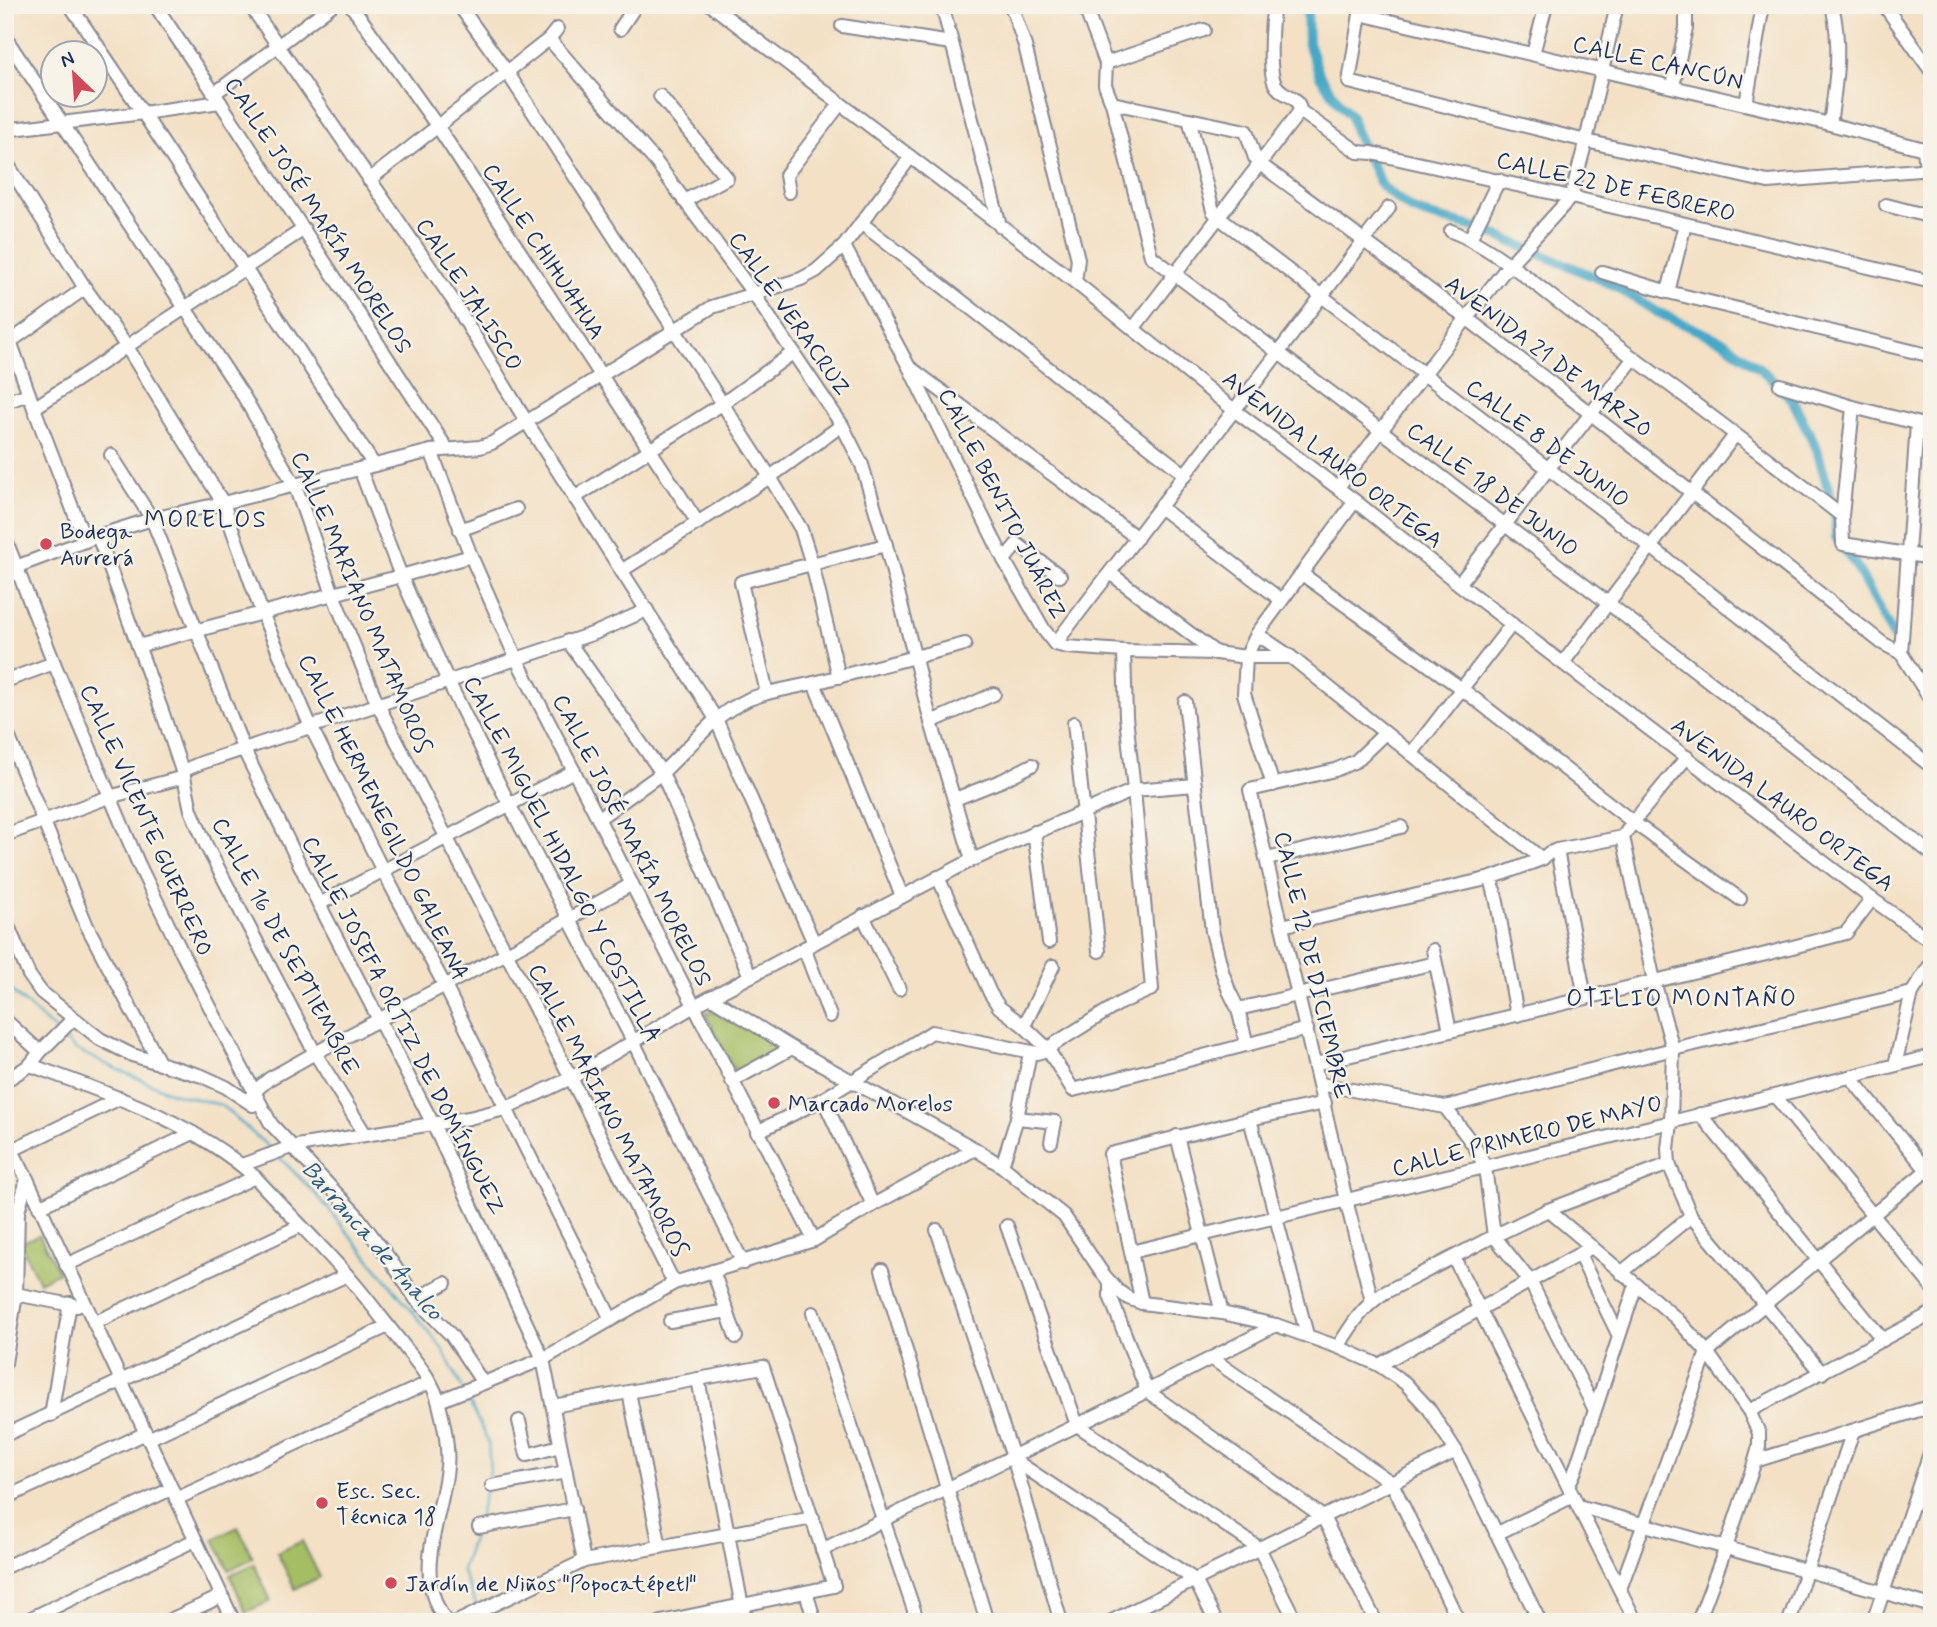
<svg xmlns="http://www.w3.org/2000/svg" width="1937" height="1627" viewBox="0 0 1937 1627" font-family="Mynerve,sans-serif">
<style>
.green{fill:#a5bd63;stroke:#607660;stroke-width:2}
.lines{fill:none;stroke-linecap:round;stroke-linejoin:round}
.stream{stroke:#46a7c6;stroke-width:2.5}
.canal{stroke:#46a7c6;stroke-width:10}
.minor-casing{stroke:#878892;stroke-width:16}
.minor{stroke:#fff;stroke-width:12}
.poi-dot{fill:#d1495b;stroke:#f7f3e8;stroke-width:2.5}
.labels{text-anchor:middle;stroke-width:5;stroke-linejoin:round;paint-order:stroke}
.street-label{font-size:23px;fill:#1b2f5e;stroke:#f7f3e8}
.poi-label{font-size:23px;fill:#1b2f5e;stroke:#f7f3e8;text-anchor:start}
.neighbourhood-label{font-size:24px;letter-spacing:2px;fill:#1b2f5e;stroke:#f7f3e8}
.water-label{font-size:24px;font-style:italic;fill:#2a5982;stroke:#f7f3e8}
</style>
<rect width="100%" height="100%" fill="#f7f3e8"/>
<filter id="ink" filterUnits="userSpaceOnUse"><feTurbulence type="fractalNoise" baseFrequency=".0143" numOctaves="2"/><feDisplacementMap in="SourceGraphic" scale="14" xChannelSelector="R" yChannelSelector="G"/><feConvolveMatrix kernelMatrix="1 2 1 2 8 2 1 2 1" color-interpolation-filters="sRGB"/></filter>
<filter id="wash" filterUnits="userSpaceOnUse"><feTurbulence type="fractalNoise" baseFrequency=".00686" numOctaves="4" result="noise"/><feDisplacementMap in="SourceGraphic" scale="28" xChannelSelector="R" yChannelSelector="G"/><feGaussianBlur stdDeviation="1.57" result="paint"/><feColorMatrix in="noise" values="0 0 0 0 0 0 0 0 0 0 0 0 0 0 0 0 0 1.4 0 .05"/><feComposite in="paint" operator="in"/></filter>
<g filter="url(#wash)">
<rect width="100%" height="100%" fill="#f3e0c5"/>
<g class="green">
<path d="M705,1012L728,1014L782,1050L736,1074Z"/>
<path d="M39,1235L59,1272L39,1282L20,1243Z"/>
<path d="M238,1527L253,1558L229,1570L214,1539Z"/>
<path d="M302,1541L320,1577L295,1589L277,1553Z"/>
<path d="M254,1564L271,1601L246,1612L230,1575Z"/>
</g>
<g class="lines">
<g class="stream">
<path d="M5,985L56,1031"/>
<path d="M61,1036L75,1049L112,1067L172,1093L221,1105L272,1150"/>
<path d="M277,1155L317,1195L417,1317L441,1347L462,1387"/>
<path d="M465,1393L488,1441L490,1473L477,1523"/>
<path d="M475,1529L462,1570L476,1604L480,1607"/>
<path d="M488,1613L499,1622"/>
</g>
<path class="canal" d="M1307,5L1308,43L1320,76L1340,104L1351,116L1355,131L1382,186L1394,196L1411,209L1433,217L1479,228L1614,285L1657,312L1726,343L1764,372L1792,399L1817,449L1836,517V537L1855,564L1893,636"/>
</g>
</g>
<g filter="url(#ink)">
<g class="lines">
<defs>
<g id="minor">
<path d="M70,5L143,113L374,465"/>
<path d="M155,5L220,102L447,449"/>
<path d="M250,5L452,299L526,421L716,719L814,943"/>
<path d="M351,5L438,127L698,523"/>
<path d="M459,5L507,72L770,477L801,529L812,564L839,677"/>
<path d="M711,5L1075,282L1234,410L1355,501L1459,584L1872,899L1932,942"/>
<path d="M942,5L1000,226"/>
<path d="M1011,5L1025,46L1078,259L1075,282"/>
<path d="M1084,5L1106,63L1105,85L1112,103L1151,256L1608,603L1932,854"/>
<path d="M1274,5C1271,22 1268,70 1275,84C1283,99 1298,92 1300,111"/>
<path d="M1884,5L1932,72"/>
<path d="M5,7L8,5"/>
<path d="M842,26L951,43"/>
<path d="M620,29L636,5"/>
<path d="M5,37L244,397L295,486L333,594L378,705L571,1078L674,1283"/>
<path d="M549,39L656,162L753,293L842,425L862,465L886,545L931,722L972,860"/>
<path d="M1533,54L1546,5"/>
<path d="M1106,63L1204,30"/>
<path d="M1673,86L1686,28V5"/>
<path d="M215,93L332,5"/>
<path d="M660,96L727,178L684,201"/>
<path d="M1112,103L1246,131L1255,158L1260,164C1471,318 1677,480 1882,643L1901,653L1932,702"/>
<path d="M1746,104L1763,5"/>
<path d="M1300,111L1358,152L1372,153L1571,197L1932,282"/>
<path d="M1189,119L1213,211L1218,217L1651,547L1932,767"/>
<path d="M1830,124C1836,82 1842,47 1832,5"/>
<path d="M5,130L143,113L220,102"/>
<path d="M5,160L85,288L127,347L223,503L262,613L311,727L383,871L445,986L611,1319"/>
<path d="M1926,170L1924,149L1830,124L1360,14L1349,82L1586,141L1768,182L1932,169"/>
<path d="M369,180L507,72L549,39L557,29"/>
<path d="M789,192L786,175L840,104"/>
<path d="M1886,205L1932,217"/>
<path d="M861,223L1186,475"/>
<path d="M1451,231C1490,245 1540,288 1574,314C1664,380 1754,448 1842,516"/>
<path d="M1470,239L1499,180"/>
<path d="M844,246L909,367L1004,560L1044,630L1055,644L1067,647L1124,651L1216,653L1246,657H1291"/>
<path d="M1602,272L1668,292L1932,356"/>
<path d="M1668,292L1685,224"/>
<path d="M5,327L34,408L85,541"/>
<path d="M1133,329L1300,111"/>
<path d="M11,341L85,288"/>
<path d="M912,369L1137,538"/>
<path d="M1780,385L1853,407L1932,427"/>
<path d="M5,402L29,394"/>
<path d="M1853,407L1842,516L1843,544L1932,558"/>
<path d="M34,408L304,229"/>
<path d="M431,451L471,556L516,658L814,1240"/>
<path d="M111,455L152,519L244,750L319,904L433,1124L543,1359L584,1561"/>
<path d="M360,469L401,576L448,681L509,804L633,1041L743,1263"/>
<path d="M1338,487L1466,319L1509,265L1571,197L1586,141L1617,5"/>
<path d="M574,498L722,404L794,352"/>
<path d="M1161,508L1281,600"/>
<path d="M460,530L516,509"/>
<path d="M98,536L162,711L184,777L191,810L206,845L315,1053L365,1134"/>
<path d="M5,538L54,663L139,865L183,955L271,1124L355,1213L391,1261L416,1299L451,1335L483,1383"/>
<path d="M1004,560L1017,544L1060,576"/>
<path d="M5,571L98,536L152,519L223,503L431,451L480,447L492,443L712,307L801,279L816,271L844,246L910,158"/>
<path d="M621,571L770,477L842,425"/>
<path d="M1110,573L1216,653"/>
<path d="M1302,574L1462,689L1633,822L1740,899"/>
<path d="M1459,584L1634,358"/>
<path d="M1257,634L1291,657L1542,859"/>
<path d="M568,641L662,773L750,976"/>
<path d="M1055,644L1389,208"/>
<path d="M138,646L401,576L471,556"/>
<path d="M1901,653L1917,424"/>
<path d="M1563,663L1735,435"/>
<path d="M5,681L54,663"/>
<path d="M814,683L902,896"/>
<path d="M767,693L741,582L886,545"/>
<path d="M1185,702L1212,931L1222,971L1229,991L1238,1009L1247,1045"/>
<path d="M931,722L994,694"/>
<path d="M1074,723L1099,951"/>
<path d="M5,728L87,926L160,1064"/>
<path d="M1411,754L1512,624"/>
<path d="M182,771L201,763L595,633L647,610"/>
<path d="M1273,785L1244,694L1246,657L1257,634L1355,501"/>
<path d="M955,799L1003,780L1032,765"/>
<path d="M598,819L662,773L716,719L730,709L749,699L767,693L814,683L965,644"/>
<path d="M1034,832L1049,942"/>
<path d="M5,835L109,797L184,777"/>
<path d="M1623,837L1654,981L1673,1049L1671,1122L1668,1149L1669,1164L1691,1216L1822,1373"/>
<path d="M1557,850L1585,997"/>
<path d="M1267,859L1401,827"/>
<path d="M938,877L990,993L999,1007L1024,1026L1047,1048L1073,1090L1307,1029"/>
<path d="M1491,878L1497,902L1517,1015"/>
<path d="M319,904L574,771"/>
<path d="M863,916L899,989"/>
<path d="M5,919L29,975L41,992L100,1039L132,1055L202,1076L226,1087L253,1105"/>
<path d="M1282,926L1491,878L1542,859L1549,853L1557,850L1623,837L1633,822L1687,757"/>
<path d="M804,948L830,1016"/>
<path d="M1433,950L1450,1031"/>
<path d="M710,997L792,1048L975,1149L1002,1166L1064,1216L1103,1274L1117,1290L1128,1298L1142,1303L1222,1313L1276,1325L1338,1347L1379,1365L1405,1383L1429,1409L1456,1451L1540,1622"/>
<path d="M1238,1009L1435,963"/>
<path d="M5,1020L40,1052"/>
<path d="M1024,1026L1053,966"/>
<path d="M1315,1064L1762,955L1846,933L1872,899"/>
<path d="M30,1065C109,1094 191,1120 255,1177C285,1210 317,1241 346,1274C365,1295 382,1319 400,1341C414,1359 434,1381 439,1404C444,1424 449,1446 447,1467C442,1520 411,1572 446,1622"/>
<path d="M1895,1065L1912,993L1932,962"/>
<path d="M1850,1077L1930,1174"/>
<path d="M5,1081L30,1065L40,1052L73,1019"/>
<path d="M732,1081L792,1048"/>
<path d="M1320,1084L1445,1107L1673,1049L1912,993"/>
<path d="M1775,1096L1932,1287"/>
<path d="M823,1099L873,1205"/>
<path d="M249,1100L255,1091L269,1079L315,1053L507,953L632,884"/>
<path d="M1445,1107L1475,1147L1485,1167L1494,1236L1530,1281L1594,1408"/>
<path d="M1700,1114L1883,1340"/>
<path d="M1017,1118L1055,1122L1051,1142"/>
<path d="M1250,1119L1307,1335"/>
<path d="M757,1132L823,1099L932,1032L1037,1053L1043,1051L1120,1003L1152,989L1134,790L1126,717L1124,651"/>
<path d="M1177,1136L1222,1313"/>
<path d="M5,1137L27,1179L234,1622"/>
<path d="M12,1150L120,1098"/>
<path d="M242,1165L291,1147L469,1118L505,1109L571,1078L694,1006L972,860L1134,790L1195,785"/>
<path d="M1002,1166L1017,1118L1030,1053"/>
<path d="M39,1207L193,1133"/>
<path d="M1548,1210L1676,1318L1707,1352L1749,1411L1759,1433V1447L1755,1461L1726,1547L1698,1622"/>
<path d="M1007,1226L1077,1425L1259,1548L1296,1622"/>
<path d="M937,1230L1013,1457L1061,1622"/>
<path d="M1131,1252L1671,1122L1932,1056"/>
<path d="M1579,1254L1619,1336"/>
<path d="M1454,1258L1636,1622"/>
<path d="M66,1265L255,1177"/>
<path d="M882,1270L987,1622"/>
<path d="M713,1271L736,1337"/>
<path d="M1621,1273L1691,1216"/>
<path d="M1110,1282V1296L1147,1391L1323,1517L1376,1622"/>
<path d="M5,1292L77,1306"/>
<path d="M416,1299L445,1283"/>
<path d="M1372,1301L1346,1200L1250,790L1335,770L1356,761L1385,733"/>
<path d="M1142,1303L1110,1154L1250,1119L1325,1103"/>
<path d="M813,1313L918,1622"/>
<path d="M670,1321L727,1311"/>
<path d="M94,1323L300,1226"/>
<path d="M1338,1347C1351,1326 1362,1307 1384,1293L1494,1236L1548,1210L1669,1164"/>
<path d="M1211,1358L1392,1483L1459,1622"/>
<path d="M5,1363L16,1294L18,1212L27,1179"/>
<path d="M1379,1365L1592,1247"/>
<path d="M698,1379L745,1622"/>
<path d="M629,1392L660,1547"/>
<path d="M439,1401L543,1359L674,1283L814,1240L873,1205L975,1149"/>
<path d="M553,1406L763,1367L834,1586L661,1622"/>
<path d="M1749,1411L1932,1313"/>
<path d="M51,1415L70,1303"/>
<path d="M519,1421L527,1455L560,1446"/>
<path d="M5,1435L347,1275"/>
<path d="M148,1439L388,1326"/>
<path d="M1014,1460L1195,1580L1216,1622"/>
<path d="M1755,1461L1932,1406"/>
<path d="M492,1486L566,1472"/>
<path d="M1568,1486L1575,1471L1636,1285"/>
<path d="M5,1498L146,1433"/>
<path d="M176,1499L430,1382"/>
<path d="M1578,1506L1932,1606"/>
<path d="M479,1527L574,1509"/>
<path d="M1496,1534L1573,1496"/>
<path d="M822,1550L1147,1391L1276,1325"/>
<path d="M5,1567L171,1489"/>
<path d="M1620,1589L1707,1352L1932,1166"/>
<path d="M806,1592L815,1622"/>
<path d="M5,1613L9,1622"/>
<path d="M23,1622L195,1540"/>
<path d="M166,1622L222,1596"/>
<path d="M457,1622L584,1561L813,1518"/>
<path d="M1110,1622L1456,1451"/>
<path d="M1789,1622L1853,1431"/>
<path d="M1873,1622L1932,1447"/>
</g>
</defs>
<use href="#minor" class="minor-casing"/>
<use href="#minor" class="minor"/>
</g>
</g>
<g class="poi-dot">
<circle cx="46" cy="544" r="7"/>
<circle cx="774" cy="1103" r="7"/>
<circle cx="322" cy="1503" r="7"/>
<circle cx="391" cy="1583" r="7"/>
</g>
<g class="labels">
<g class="street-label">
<text transform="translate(1658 62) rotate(13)" y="8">CALLE CANCÚN</text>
<text transform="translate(1616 186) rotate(13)" y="8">CALLE 22 DE FEBRERO</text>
<text transform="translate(319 215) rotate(57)" y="8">CALLE JOSÉ MARÍA MORELOS</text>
<text transform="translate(544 251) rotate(57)" y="8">CALLE CHIHUAHUA</text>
<text transform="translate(470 294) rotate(57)" y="8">CALLE JALISCO</text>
<text transform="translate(790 313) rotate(55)" y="8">CALLE VERACRUZ</text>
<text transform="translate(1549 356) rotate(37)" y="8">AVENIDA 21 DE MARZO</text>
<text transform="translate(1548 443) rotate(37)" y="8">CALLE 8 DE JUNIO</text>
<text transform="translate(1333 459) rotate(38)" y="8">AVENIDA LAURO ORTEGA</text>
<text transform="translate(1493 489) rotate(37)" y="8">CALLE 18 DE JUNIO</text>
<text transform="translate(1003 503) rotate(63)" y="8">CALLE BENITO JUÁREZ</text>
<text transform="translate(362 602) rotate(67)" y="8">CALLE MARIANO MATAMOROS</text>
<text transform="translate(1783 804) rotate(37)" y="8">AVENIDA LAURO ORTEGA</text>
<text transform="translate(384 817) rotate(64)" y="8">CALLE HERMENEGILDO GALEANA</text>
<text transform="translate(147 820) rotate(66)" y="8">CALLE VICENTE GUERRERO</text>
<text transform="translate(633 840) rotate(63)" y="8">CALLE JOSÉ MARÍA MORELOS</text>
<text transform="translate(563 859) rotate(63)" y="8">CALLE MIGUEL HIDALGO Y COSTILLA</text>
<text transform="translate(286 946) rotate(62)" y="8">CALLE 16 DE SEPTIEMBRE</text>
<text transform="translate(1313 965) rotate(77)" y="8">CALLE 12 DE DICIEMBRE</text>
<text transform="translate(404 1025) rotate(63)" y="8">CALLE JOSEFA ORTIZ DE DOMÍNGUEZ</text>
<text transform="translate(609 1110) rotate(63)" y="8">CALLE MARIANO MATAMOROS</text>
<text transform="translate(1527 1135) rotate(-14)" y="8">CALLE PRIMERO DE MAYO</text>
</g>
<g class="poi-label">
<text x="60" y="539">Bodega<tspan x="60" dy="26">Aurrerá</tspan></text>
<text x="788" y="1111">Marcado Morelos</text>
<text x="336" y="1498">Esc. Sec.<tspan x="336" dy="26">Técnica 18</tspan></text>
<text x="405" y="1591">Jardín de Niños "Popocatépetl"</text>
</g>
<g class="neighbourhood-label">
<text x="206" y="527">MORELOS</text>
<text x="1682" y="1006">OTILIO MONTAÑO</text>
</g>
<g class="water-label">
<text transform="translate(373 1240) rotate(49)" y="8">Barranca de Analco</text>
</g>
</g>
<rect width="1937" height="1627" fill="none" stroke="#f7f3e8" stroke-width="28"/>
<g transform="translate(74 74) rotate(335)"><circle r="33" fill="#f7f3e8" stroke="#9fa5b1" stroke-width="2"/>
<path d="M0-5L12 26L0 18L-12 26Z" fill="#d1495b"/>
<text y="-10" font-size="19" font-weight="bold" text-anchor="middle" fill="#1b2f5e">N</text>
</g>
</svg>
